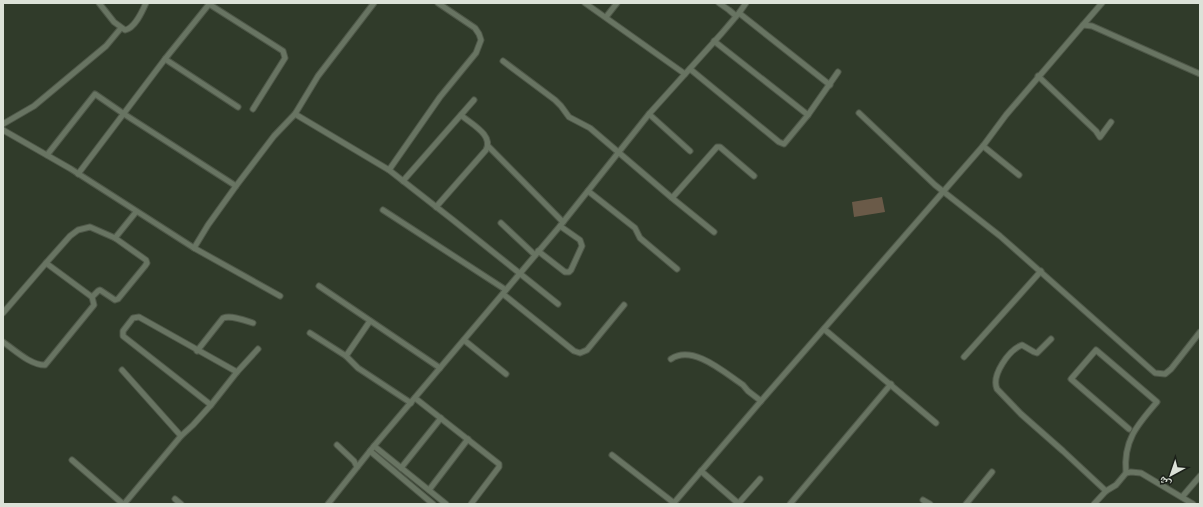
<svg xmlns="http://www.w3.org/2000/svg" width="1203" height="507" viewBox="0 0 1203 507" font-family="'Nunito Sans','Noto Naskh Arabic',sans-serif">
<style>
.green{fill:#6a5a48}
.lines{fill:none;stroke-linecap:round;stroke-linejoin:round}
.street-casing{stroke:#4f5849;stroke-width:7}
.street{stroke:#687462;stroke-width:5}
</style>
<rect width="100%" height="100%" fill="#303b2a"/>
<path class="green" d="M882,197L885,212L854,217L852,202Z"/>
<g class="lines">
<defs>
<g id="street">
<path d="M99,3L114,22L125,30C135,28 142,12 146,3"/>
<path d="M585,3L685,74"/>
<path d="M719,3L729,10L736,16"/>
<path d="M209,4L283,51L285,58L253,109"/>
<path d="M739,13L830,85"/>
<path d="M606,17L617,3"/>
<path d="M1083,25L1102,3"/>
<path d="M714,41L808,115"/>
<path d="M165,59L238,107"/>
<path d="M503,61L555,100L561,106L569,117L590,128L672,198L714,232"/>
<path d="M690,69L779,142L784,144L808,115L838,72"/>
<path d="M1038,76L1096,131L1100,137L1111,122"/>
<path d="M859,113L935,185L1000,236L1155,373L1165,374L1171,369L1200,332"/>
<path d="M295,114L389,170L453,220L558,304"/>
<path d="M649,114L690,151"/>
<path d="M3,124L34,106L106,46L121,28"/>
<path d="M3,130L71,169L194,248L208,225L236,186L274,136L295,114L318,76L374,3"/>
<path d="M488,146L563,222"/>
<path d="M983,146L1019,175"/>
<path d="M47,155L95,94L124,114L236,186"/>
<path d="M389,170L440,97L476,53L481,40L479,34L475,28L438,3"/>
<path d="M78,174L165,59L210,3"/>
<path d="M403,181L474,100"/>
<path d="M588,191L635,228L640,238L677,269"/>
<path d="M672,198L717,147H720L754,176"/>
<path d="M436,207L486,150C494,135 471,124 461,115"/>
<path d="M383,210L506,290"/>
<path d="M501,223L535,255"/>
<path d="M115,238L136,212"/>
<path d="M194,248L280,296"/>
<path d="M538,251L565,272H569L571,270L582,246L580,240L560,226"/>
<path d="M46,263L70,236L78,230L90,227L115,238L146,260L147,263L145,266L118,299L115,300L100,290L98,291L92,297"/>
<path d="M319,286L440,368"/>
<path d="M503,294L574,351L580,353L587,350L624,305"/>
<path d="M3,313L46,263L92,297L94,305L45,365C30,365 15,350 3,342"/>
<path d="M824,329L936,423"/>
<path d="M310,333L346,356L358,368L411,403"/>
<path d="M1051,339L1037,353L1034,352L1022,345C1009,350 991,375 997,389L1021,414L1063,451L1106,491"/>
<path d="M464,340L506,374"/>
<path d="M197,351L223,318C231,315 244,320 253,323"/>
<path d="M346,356L370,321"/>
<path d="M964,357L1041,271"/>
<path d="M671,359C693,344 725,373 743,385L748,391L761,401"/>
<path d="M122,370L181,436"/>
<path d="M415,398L499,464V467L471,504"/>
<path d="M211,405L123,336V331L133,318L139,317L237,372"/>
<path d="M337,445L354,461L357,467"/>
<path d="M374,446L446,504"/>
<path d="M370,451L433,504"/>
<path d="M612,455L674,503"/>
<path d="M72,460L123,504"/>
<path d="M401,468L441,418"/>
<path d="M701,471L739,504"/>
<path d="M1126,473C1123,441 1137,425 1157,402L1096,350L1071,379L1129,429"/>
<path d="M429,490L468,439"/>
<path d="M1182,497L1200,476"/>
<path d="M175,499L181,504"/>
<path d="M923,500L930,504"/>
<path d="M124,504L181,436L193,425L211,405L237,372L258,349"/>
<path d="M328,504L374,446L560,226L649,114L722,33L739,13L746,3"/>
<path d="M673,504L761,401L983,146L1006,115L1083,25L1092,26L1200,74"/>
<path d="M738,504L760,479"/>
<path d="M790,504L891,384"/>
<path d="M966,504L992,472"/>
<path d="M1094,504L1106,491L1116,485L1126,473L1131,472L1141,473L1193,504"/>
</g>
</defs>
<use href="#street" class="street-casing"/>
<use href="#street" class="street"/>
</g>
<rect width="1203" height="507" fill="none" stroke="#dce2d8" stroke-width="8"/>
<g transform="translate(1171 475) rotate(220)" stroke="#1b2019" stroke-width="3" paint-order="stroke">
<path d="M0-3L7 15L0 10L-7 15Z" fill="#dce2d8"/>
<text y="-6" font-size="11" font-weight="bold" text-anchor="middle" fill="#dce2d8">ش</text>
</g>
</svg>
